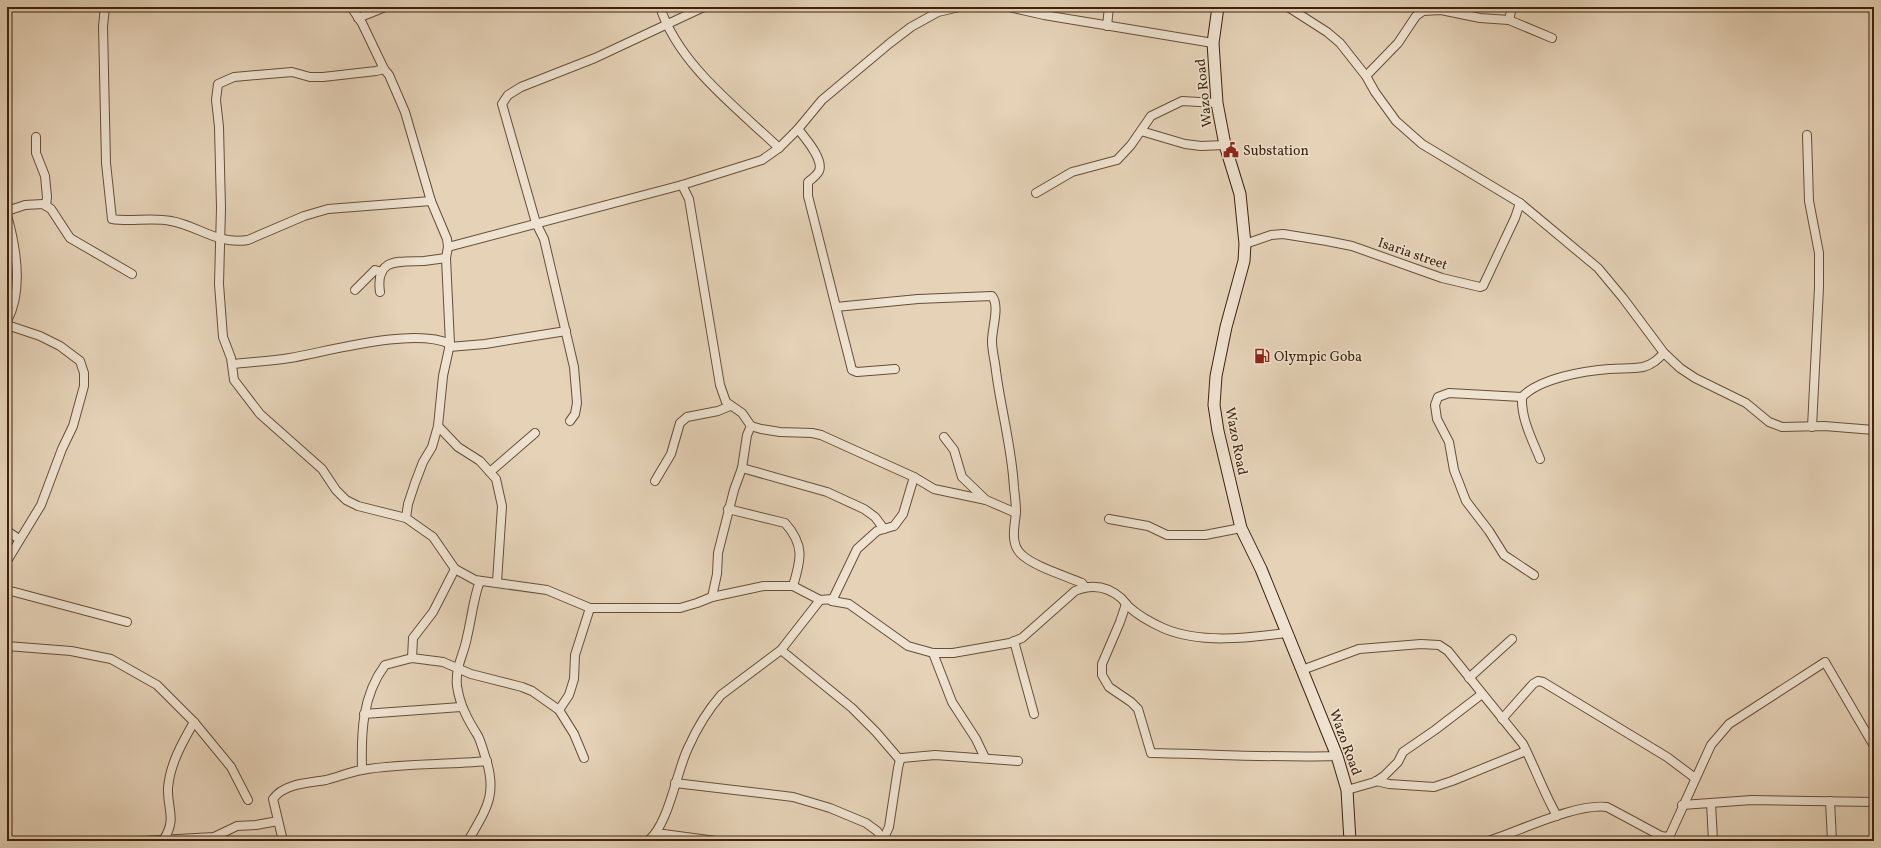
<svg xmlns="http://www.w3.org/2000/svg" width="1881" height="848" viewBox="0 0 1881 848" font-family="Vollkorn,serif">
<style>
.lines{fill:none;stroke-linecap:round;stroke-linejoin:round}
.street-casing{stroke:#684e38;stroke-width:10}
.secondary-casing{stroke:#3f220d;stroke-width:13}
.street{stroke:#eee2d0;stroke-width:8}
.secondary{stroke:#eee2d0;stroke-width:11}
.labels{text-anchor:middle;stroke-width:3;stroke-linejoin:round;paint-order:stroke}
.street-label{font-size:14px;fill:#3f220d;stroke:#eee2d0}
.poi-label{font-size:14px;fill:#3f220d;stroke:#eee2d0;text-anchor:start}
</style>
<rect width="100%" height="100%" fill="#e5d2b7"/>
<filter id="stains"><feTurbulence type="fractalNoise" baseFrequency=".005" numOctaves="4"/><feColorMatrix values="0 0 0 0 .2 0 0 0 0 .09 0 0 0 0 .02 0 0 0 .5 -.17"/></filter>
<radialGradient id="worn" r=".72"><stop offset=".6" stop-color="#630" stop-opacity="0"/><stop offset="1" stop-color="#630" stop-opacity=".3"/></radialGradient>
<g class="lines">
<defs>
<g id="street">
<path d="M105,7L103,26L106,163L112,219C131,222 152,217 171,221C199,226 217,245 248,240L304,216L328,209L431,201"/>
<path d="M351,7L362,23L384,69L389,75L405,112L431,201L447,239L448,247L446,258L450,344L443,376L438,426L432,447L423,462L415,483L408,504L406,518"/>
<path d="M660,7C679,65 736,107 779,148"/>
<path d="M1009,7L1044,15L1213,43"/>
<path d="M1288,7L1327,32L1340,43L1366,76L1375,92L1396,121L1422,144L1520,203L1598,268L1623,298L1664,353L1680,368L1695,378L1746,403L1769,422L1782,427L1824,426L1874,430"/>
<path d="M358,18L385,7"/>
<path d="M1509,20L1512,7"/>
<path d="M1107,26L1109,7"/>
<path d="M384,69L376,71L323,77H310L292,72L234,77L218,84L216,100L219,127L221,208L219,284L223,337L231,358L234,380L260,414L322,469L336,490L346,500L358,506L406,518L433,537L455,569L475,580L547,590L590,608H680L697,603L712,597L764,586H793L820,600L832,599V601L849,604L908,646L933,653H953L1010,643L1022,638L1075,591C1091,584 1107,586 1121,598C1124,601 1126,604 1129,607C1138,615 1152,623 1163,628C1199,644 1248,638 1286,633"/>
<path d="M1366,76L1398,43L1416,16L1423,11L1441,10L1480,18L1509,20L1552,38"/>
<path d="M798,129C805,138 824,159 819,171C817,175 812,179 808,182V196L836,307"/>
<path d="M1141,131L1185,144L1201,146L1225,145"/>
<path d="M1807,135L1809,201L1819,253V287L1812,427"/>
<path d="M36,137V153L45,176L47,197L46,206"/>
<path d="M682,185L689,199L720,385L726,402L742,413L751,426L761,429L780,432L812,433L821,435L914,477L934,489L986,500L1016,513"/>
<path d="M1036,193L1072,172L1117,160L1131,145L1151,116L1182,101L1217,103"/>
<path d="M7,211L25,205L43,204L51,209L70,238L132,274"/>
<path d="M7,215C16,247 24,290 7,321"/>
<path d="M1245,244L1271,235L1283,234L1327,241L1352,246L1442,278L1480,287L1483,286L1515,218L1520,203"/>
<path d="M448,247L682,185L762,160L779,148L798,129L822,100L890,43L911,27L938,12L959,7"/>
<path d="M355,290L375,270L382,272"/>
<path d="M380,292C375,257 399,262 424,261C431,260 439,259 446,258"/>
<path d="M7,325L40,336L60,346L80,361L84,373V386L73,426L62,449L41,505L7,561"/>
<path d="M449,347L485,344L566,331"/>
<path d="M232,364C251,362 271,361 290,358C330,351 414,327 450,344"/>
<path d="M895,369L857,372L852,370L836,307L918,299L992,296C1000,306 992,328 992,341C992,351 995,361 996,371C1001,410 1012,448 1014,488C1015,496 1016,504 1016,512C1015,525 1010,542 1020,553C1032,566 1066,576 1082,583L1085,587"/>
<path d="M1522,397L1449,393L1438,397L1435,405L1437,419L1449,442L1454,470L1466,501L1489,531L1504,555L1534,575"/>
<path d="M570,421L575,414L577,403L574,367L544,239L536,223L502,104L508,95L521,87L595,58L704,7"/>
<path d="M438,426L458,447L480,461L496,479L502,506L497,582"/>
<path d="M944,437L954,450L962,477L986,500"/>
<path d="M1540,459C1532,439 1521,419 1522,397C1540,378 1584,371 1609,369C1620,368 1632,369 1643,367C1652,365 1658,359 1664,353"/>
<path d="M742,468L827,492L864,509L875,517L884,529"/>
<path d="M490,472L535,433"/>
<path d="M655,481L671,454L680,423L687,417L718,411L730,406"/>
<path d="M728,509L785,523C805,545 801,560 793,586"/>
<path d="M1109,519L1148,526L1167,535H1205L1241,528"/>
<path d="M7,531L19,539"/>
<path d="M7,590L127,622"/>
<path d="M712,597L717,574L718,553L734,490L742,468L747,435L751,426"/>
<path d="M832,601L857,549L877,531L894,526L903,514L914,477"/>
<path d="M1126,604L1120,622L1102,664V675L1109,687L1131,702L1138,709L1151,753C1213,754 1275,758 1337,756"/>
<path d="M1014,641L1034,714"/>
<path d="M7,646L71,651L111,659L157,685L194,722L231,767L248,800"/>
<path d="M781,650L852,708L876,732L900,760"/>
<path d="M933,653L952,702L976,739L985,758"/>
<path d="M412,658L413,638L433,612L455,569"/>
<path d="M1302,670L1359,649L1421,644L1439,645L1448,651L1523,744C1535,768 1544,793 1557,816"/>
<path d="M1469,678L1512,639"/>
<path d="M559,710L574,734L584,758"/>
<path d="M364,714L461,707"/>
<path d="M1502,719L1533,684L1538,681L1543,682L1667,757L1695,778"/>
<path d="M362,770C361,733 362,696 385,665L412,658L443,662L471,674L522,687L532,691L559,710L569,695L574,679L575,655L590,608"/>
<path d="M1376,781L1389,784L1434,787L1452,781L1526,751"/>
<path d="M675,783L793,797L830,808L866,823L877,831L884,841"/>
<path d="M1347,790L1375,782L1384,776L1398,762L1403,752L1435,730L1482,694"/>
<path d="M1830,801L1832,841"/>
<path d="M1711,803L1713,841"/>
<path d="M1682,805L1752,800L1874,802"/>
<path d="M656,833L716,841"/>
<path d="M164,839C177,818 167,809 168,788C170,764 182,743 194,722"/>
<path d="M883,840L889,827L898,768L900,760L902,758L935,755L1018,761"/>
<path d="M141,841L214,837L237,826L256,825L278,821"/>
<path d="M283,841L273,799C284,783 310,783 326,780C338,777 350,772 362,770C403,763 445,765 487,761"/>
<path d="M468,841C487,808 498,794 485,756C483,750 481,742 478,736C468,720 460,706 457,686C455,666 464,655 467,637C472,617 473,599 480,581"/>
<path d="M648,841C669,824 676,773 688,748C696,730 708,710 721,695L781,650L820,600"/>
<path d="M1488,841C1520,831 1576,803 1607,807L1661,836L1667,837L1670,835L1711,745L1729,724L1825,662L1874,746"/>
</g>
<path id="secondary" d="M1218,7L1213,43L1217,103L1225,145L1240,194L1245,244L1244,261L1226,327L1216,376L1214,405L1218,431L1241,528L1261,569L1337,756L1347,790L1350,841"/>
</defs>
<use href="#street" class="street-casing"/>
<use href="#secondary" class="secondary-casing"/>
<use href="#street" class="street"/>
<use href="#secondary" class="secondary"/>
</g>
<defs>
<symbol id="civic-bare" viewBox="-9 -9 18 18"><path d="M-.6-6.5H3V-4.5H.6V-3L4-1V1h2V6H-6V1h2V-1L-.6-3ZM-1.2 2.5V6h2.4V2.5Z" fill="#8f2418" stroke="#eee2d0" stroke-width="2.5" paint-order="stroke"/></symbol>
<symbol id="fuel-bare" viewBox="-9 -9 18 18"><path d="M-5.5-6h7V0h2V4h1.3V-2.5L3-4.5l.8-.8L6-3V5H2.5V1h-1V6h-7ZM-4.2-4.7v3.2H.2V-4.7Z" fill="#8f2418" stroke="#eee2d0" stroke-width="2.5" paint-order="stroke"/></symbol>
</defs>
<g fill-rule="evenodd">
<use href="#civic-bare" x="1220" y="139" width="22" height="22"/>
<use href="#fuel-bare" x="1251" y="345" width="22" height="22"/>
</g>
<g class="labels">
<g class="street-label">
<text transform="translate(1203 93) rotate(-96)" y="5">Wazo Road</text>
<text transform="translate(1413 253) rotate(19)" y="5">Isaria street</text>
<text transform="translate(1237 441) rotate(79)" y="5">Wazo Road</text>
<text transform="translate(1346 742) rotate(70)" y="5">Wazo Road</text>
</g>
<g class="poi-label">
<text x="1243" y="155">Substation</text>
<text x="1274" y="361">Olympic Goba</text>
</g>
</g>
<rect width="1881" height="848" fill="none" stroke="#e5d2b7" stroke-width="24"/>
<rect x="8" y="8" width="1865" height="832" fill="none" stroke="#3f220d" stroke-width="2"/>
<rect x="12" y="12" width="1857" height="824" fill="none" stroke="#3f220d"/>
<rect width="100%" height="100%" filter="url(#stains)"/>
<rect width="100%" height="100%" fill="url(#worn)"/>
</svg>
